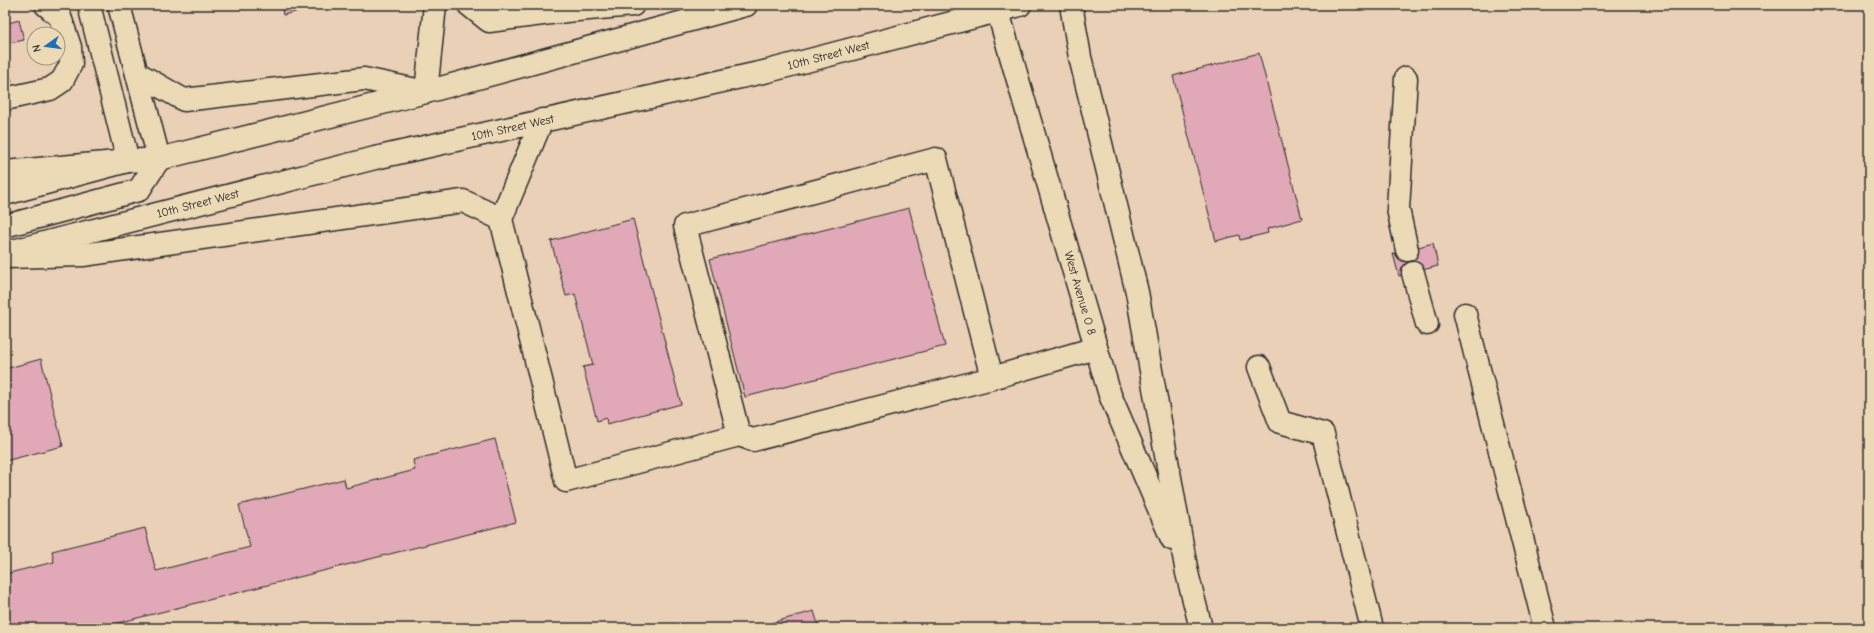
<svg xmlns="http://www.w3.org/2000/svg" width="1874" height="633" viewBox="0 0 1874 633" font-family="'Comic Neue',sans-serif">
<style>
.building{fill:#e1a8b8;stroke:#2b2b2b}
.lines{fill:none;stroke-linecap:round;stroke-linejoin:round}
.minor-casing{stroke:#2b2b2b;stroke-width:25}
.major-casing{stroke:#2b2b2b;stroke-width:25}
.minor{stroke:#ecdab7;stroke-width:22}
.major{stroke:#ecdab7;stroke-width:22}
.labels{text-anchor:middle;stroke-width:4;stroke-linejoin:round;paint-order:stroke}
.street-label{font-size:12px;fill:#2b2b2b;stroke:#ecdab7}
</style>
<rect width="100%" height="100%" fill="#ead0b7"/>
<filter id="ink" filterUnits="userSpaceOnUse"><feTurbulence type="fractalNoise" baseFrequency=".025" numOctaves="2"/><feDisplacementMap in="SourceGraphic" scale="8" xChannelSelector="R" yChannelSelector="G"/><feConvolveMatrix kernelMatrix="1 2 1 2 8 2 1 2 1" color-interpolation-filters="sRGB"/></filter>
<g filter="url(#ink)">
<g class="building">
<path d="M281,5H314L315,7L283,15Z"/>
<path d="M19,20L24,40L5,44V24Z"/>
<path d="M5,53L12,82L5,83Z"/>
<path d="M1259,53L1302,219L1267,229L1268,233L1240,240L1239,235L1216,241L1173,76Z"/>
<path d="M909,208L945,346L745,397L710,259Z"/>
<path d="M633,219L681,404L607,424L606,418L597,421L583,367L593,365L575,294L566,296L551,241Z"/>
<path d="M1433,243L1438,266L1399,276L1393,254Z"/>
<path d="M41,359L63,446L5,461V369Z"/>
<path d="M495,439L516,522L98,628H5V574L54,562L52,551L145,528L156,571L250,547L239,505L344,479L346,488L415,470L413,460Z"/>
<path d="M814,611L819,628H772L771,623Z"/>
<path d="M766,623L768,628H748Z"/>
</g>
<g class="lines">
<defs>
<g id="minor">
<path d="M119,5L159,159"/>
<path d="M469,5L489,21L566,11L633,5"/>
<path id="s1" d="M996,5L1110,395L1172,539"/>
<path d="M1071,5L1080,57L1137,292L1187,573L1201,628"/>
<path d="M137,73L184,100L364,79L426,92L435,5"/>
<path d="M1406,78L1398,209L1407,250"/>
<path d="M5,99L50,89L62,81L71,64L70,47L60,17L46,5"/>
<path d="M542,120L501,219L566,481L739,435L753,440L992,378L936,159L685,226L739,435"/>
<path d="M5,172L128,161L89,5"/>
<path d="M7,257L83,255L463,201L501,219"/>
<path d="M1413,273L1427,324"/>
<path d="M1465,314L1545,628"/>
<path d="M1259,367L1280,422L1323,434L1372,628"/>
<path d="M992,378L1096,348"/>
</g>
<g id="major">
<path d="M5,194L128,161L159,159L426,92L746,5"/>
<path d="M5,226L139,190L159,159"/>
<path id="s2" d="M5,253L375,158L768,71L1020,5"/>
</g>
</defs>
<use href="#minor" class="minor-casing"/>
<use href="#major" class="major-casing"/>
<use href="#minor" class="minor"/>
<use href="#major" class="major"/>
</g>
</g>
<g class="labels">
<g class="street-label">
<text dy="4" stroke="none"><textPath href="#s2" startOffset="847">10th Street West</textPath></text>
<text dy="4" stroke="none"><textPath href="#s2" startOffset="523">10th Street West</textPath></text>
<text dy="4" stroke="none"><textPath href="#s2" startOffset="199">10th Street West</textPath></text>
<text dy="4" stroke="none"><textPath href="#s1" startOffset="300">West Avenue O 8</textPath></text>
</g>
</g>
<rect width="1874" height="633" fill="none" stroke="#ecdab7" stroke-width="20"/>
<rect x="10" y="10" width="1854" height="613" fill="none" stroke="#2b2b2b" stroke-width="1.5" filter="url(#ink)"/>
<g transform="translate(46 46) rotate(256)"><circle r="19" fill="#ecdab7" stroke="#9f947f"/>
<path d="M0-3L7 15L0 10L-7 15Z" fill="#1f6fb2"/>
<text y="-6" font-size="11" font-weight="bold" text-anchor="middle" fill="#2b2b2b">N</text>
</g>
</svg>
